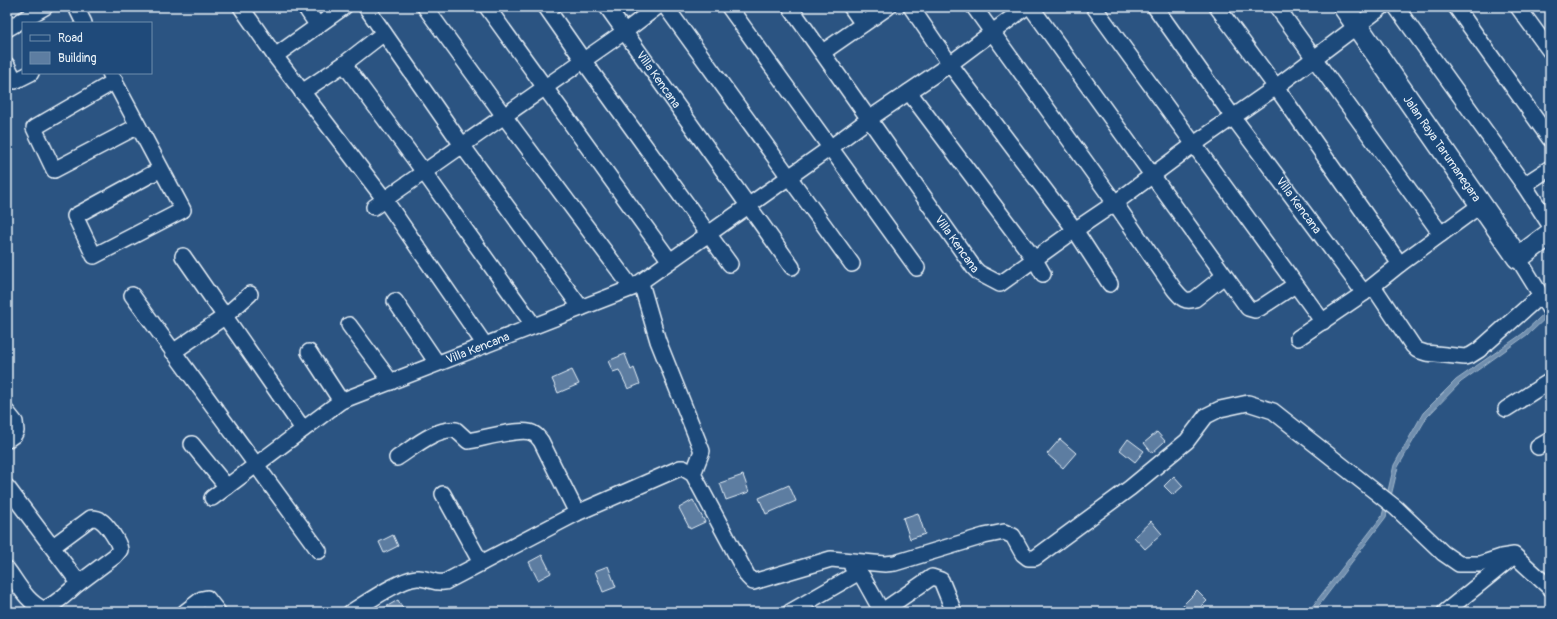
<svg xmlns="http://www.w3.org/2000/svg" width="1557" height="619" viewBox="0 0 1557 619" font-family="Pangolin,sans-serif">
<style>
.water{fill:#708ead;stroke:#a0b6cb}
.building{fill:#5d7da1;stroke:#e8f1f8}
.lines{fill:none;stroke-linecap:round;stroke-linejoin:round}
.street-casing{stroke:#e8f1f8;stroke-width:18}
.secondary-casing{stroke:#e8f1f8;stroke-width:24}
.street{stroke:#1f4a7a;stroke-width:15}
.secondary{stroke:#1f4a7a;stroke-width:21}
.labels{text-anchor:middle;stroke-width:3;stroke-linejoin:round;paint-order:stroke}
.street-label{font-size:12px;fill:#e8f1f8;stroke:#1f4a7a}
</style>
<rect width="100%" height="100%" fill="#2b5482"/>
<filter id="ink" filterUnits="userSpaceOnUse"><feTurbulence type="fractalNoise" baseFrequency=".025" numOctaves="2"/><feDisplacementMap in="SourceGraphic" scale="8" xChannelSelector="R" yChannelSelector="G"/><feConvolveMatrix kernelMatrix="1 2 1 2 8 2 1 2 1" color-interpolation-filters="sRGB"/></filter>
<g filter="url(#ink)">
<path class="water" d="M1550,308V314L1531,332L1461,382L1427,417L1398,467L1386,517L1314,612H1308L1382,516L1394,465L1423,413L1456,380L1522,334Z"/>
<g class="building">
<path d="M625,354L631,370L634,368L640,384L628,389L619,370L613,372L608,361Z"/>
<path d="M572,370L579,384L558,393L552,379Z"/>
<path d="M1157,432L1165,441L1152,453L1144,443Z"/>
<path d="M1060,439L1076,453L1063,468L1047,454Z"/>
<path d="M1128,439L1144,451L1135,462L1120,450Z"/>
<path d="M743,475L749,492L726,500L720,483Z"/>
<path d="M1174,476L1183,486L1173,495L1164,486Z"/>
<path d="M789,485L796,501L766,514L759,498Z"/>
<path d="M693,500L705,522L690,529L679,508Z"/>
<path d="M918,513L925,534L910,539L903,518Z"/>
<path d="M1151,521L1162,534L1145,549L1134,537Z"/>
<path d="M393,535L398,546L384,553L379,542Z"/>
<path d="M542,555L551,573L538,580L529,562Z"/>
<path d="M608,566L616,587L603,592L595,571Z"/>
<path d="M1197,591L1207,601L1196,612H1188L1182,606Z"/>
<path d="M398,600L405,612H377Z"/>
</g>
<g class="lines">
<defs>
<g id="street">
<path d="M76,7L84,23"/>
<path d="M241,7L275,56L385,200L485,345"/>
<path d="M305,7L318,26"/>
<path d="M366,7L462,145L581,308"/>
<path d="M425,7L504,116L632,288"/>
<path d="M487,7L670,261"/>
<path d="M546,7L583,60L730,264"/>
<path id="s1" d="M607,7L792,267"/>
<path d="M666,7L852,264"/>
<path d="M729,7L917,268"/>
<path id="s2" d="M790,7L974,268L979,273L1000,284L1075,230L1115,203L1193,145L1276,87L1382,7"/>
<path d="M851,7L863,24"/>
<path d="M911,7L950,64L1075,230L1110,284"/>
<path d="M974,7L1115,203L1174,289C1181,297 1184,303 1195,299L1224,276"/>
<path d="M1031,7L1248,308L1255,310L1260,308L1295,285"/>
<path d="M1094,7L1323,322"/>
<path id="s3" d="M1155,7L1233,117L1364,293"/>
<path d="M1217,7L1276,87L1400,264"/>
<path d="M1277,7L1441,234"/>
<path d="M1396,7L1524,185"/>
<path d="M1456,7L1550,139"/>
<path d="M1518,7L1550,51"/>
<path d="M7,29L45,7"/>
<path d="M823,52L888,7"/>
<path d="M275,56L344,7"/>
<path d="M344,64L424,172L534,326"/>
<path d="M7,65L15,81L31,73"/>
<path d="M110,73L183,210L94,256L75,216L161,169"/>
<path d="M115,81L34,128L54,170L138,126"/>
<path d="M302,92L344,64L384,33"/>
<path d="M909,92L1035,260L1043,274"/>
<path d="M1550,168L1524,185L1550,225"/>
<path d="M374,207L624,32L657,7"/>
<path d="M183,256L303,429"/>
<path d="M1518,258L1550,310"/>
<path d="M641,283L658,341L702,451L693,474"/>
<path d="M1373,286L1413,346L1417,350L1426,353L1465,357L1471,355L1479,350L1541,295"/>
<path d="M132,295L319,551"/>
<path d="M395,301L437,363"/>
<path d="M349,325L391,382"/>
<path d="M1298,338L1364,293L1400,264L1482,204"/>
<path d="M173,352L224,317L250,294"/>
<path d="M309,352L341,401"/>
<path d="M1506,409L1550,381"/>
<path d="M7,412L15,422L16,431L14,435L7,440"/>
<path d="M192,444L227,487"/>
<path d="M1538,447L1550,440"/>
<path d="M397,458C414,447 435,428 456,430L468,441C482,439 524,426 534,434C537,435 539,439 541,441L577,513"/>
<path d="M7,487L79,583L115,556L120,550C119,542 107,524 100,520C98,518 94,518 91,518L52,547"/>
<path d="M443,494L481,563"/>
<path id="s4" d="M212,498L341,401L632,288L830,148L869,119L950,64L1026,7"/>
<path d="M852,567L862,576L882,612"/>
<path d="M7,569C17,582 27,603 44,609C57,604 68,592 79,583"/>
<path d="M185,612L202,599L207,598L218,612"/>
<path d="M351,612C368,602 398,580 417,578C426,577 435,584 445,582L577,513L680,468H683L693,474L748,577L753,582L831,559L885,564L895,563L984,536L1004,532L1013,536L1023,554L1028,558H1035L1130,488L1187,441L1206,416L1220,409L1248,403L1273,411L1396,508L1443,553L1459,564H1480L1501,557L1514,555L1550,588"/>
<path d="M790,612L856,574L860,573"/>
<path d="M881,612L932,577L941,580L954,612"/>
<path d="M1445,612L1514,556"/>
</g>
<g id="secondary">
<path id="s5" d="M1344,7L1518,258L1550,234"/>
</g>
</defs>
<use href="#street" class="street-casing"/>
<use href="#secondary" class="secondary-casing"/>
<use href="#street" class="street"/>
<use href="#secondary" class="secondary"/>
</g>
</g>
<g class="labels">
<g class="street-label">
<text dy="4" stroke="none"><textPath href="#s1" startOffset="89">Villa Kencana</textPath></text>
<text dy="4" stroke="none"><textPath href="#s5" startOffset="172">Jalan Raya Tarumanegara</textPath></text>
<text dy="4" stroke="none"><textPath href="#s3" startOffset="245">Villa Kencana</textPath></text>
<text dy="4" stroke="none"><textPath href="#s2" startOffset="290">Villa Kencana</textPath></text>
<text dy="4" stroke="none"><textPath href="#s4" startOffset="308">Villa Kencana</textPath></text>
</g>
</g>
<rect width="1557" height="619" fill="none" stroke="#1f4a7a" stroke-width="24"/>
<rect x="12" y="12" width="1533" height="595" fill="none" stroke="#e8f1f8" stroke-width="1.5" filter="url(#ink)"/>
<rect x="22" y="22" width="130" height="52" fill="#1f4a7a" stroke="#6f8dac"/>
<rect x="30" y="35" width="20" height="6" fill="#1f4a7a" stroke="#6f8dac"/>
<text x="58" y="42" font-size="12" fill="#e8f1f8">Road</text>
<rect x="30" y="52" width="20" height="12" fill="#5d7da1" stroke="#6f8dac"/>
<text x="58" y="62" font-size="12" fill="#e8f1f8">Building</text>
</svg>
